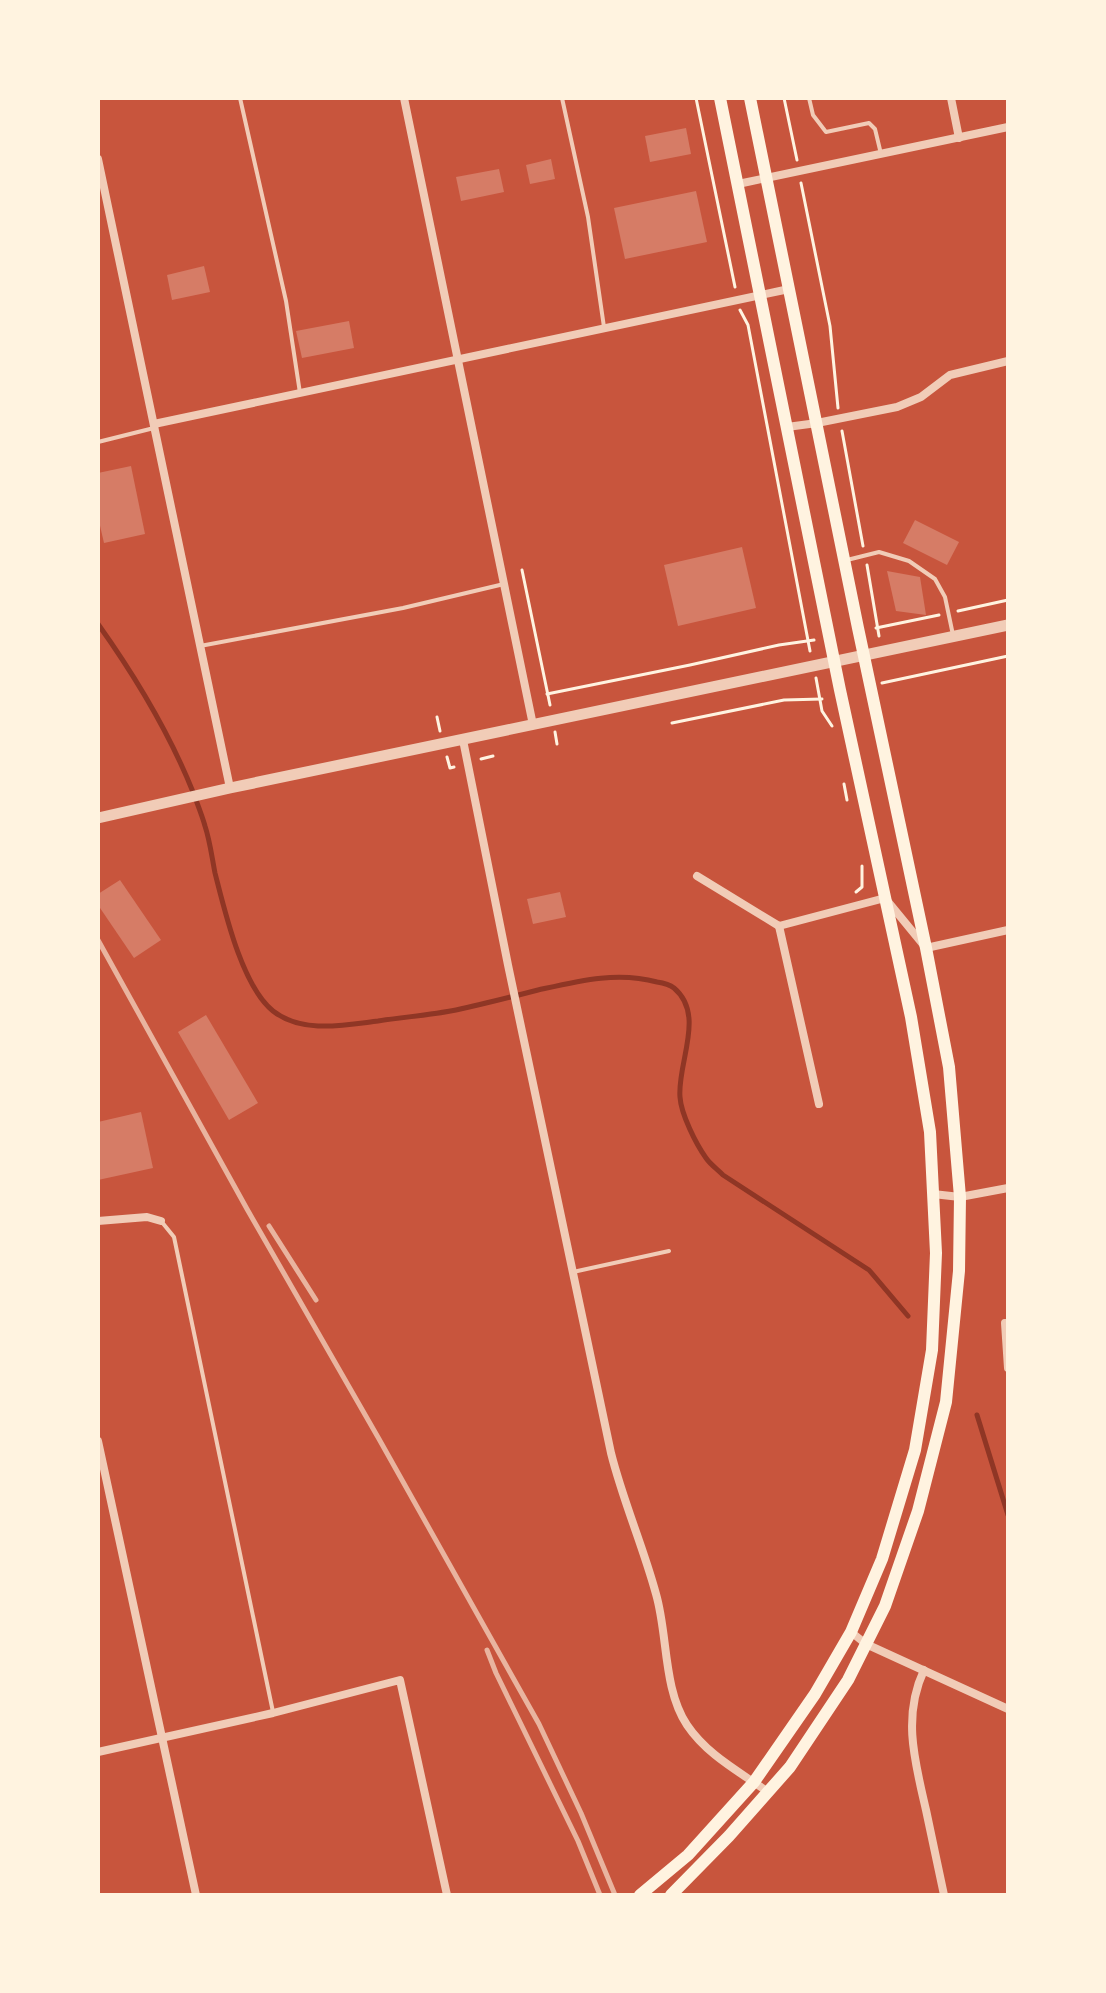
<svg xmlns="http://www.w3.org/2000/svg" width="1106" height="1993" viewBox="0 0 1106 1993" font-family="'Libre Baskerville',serif">
<style>
.lines{fill:none;stroke-linecap:round;stroke-linejoin:round}
.stream{stroke:#8f3625;stroke-width:5}
.building{fill:#d67c66}
.path{stroke:#fff3e0;stroke-width:3}
.service{stroke:#f1ccb7;stroke-width:4}
.minor{stroke:#f1ccb7;stroke-width:8}
.tertiary{stroke:#f1ccb7;stroke-width:11}
.secondary{stroke:#fff3e0;stroke-width:12}
.rail{stroke:#e9b49f;stroke-width:5}
</style>
<rect width="100%" height="100%" fill="#c8553d"/>
<g class="lines">
<g class="stream">
<path d="M98,624C135,676 169,732 193,792C197,803 202,815 205,826C210,841 212,858 215,873C225,912 242,986 273,1011C302,1034 345,1025 378,1021C404,1017 431,1015 456,1010C484,1004 511,997 538,990C578,981 617,971 657,982C664,983 669,984 674,988C706,1015 677,1063 680,1097C681,1114 696,1144 706,1158C710,1164 717,1169 723,1175L869,1270L908,1316"/>
<path d="M977,1415L1008,1515"/>
</g>
</g>
<g class="building">
<path d="M686,128L691,154L650,162L645,136Z"/>
<path d="M551,159L555,179L530,184L526,165Z"/>
<path d="M499,169L504,192L461,201L456,177Z"/>
<path d="M696,191L707,242L625,259L614,208Z"/>
<path d="M204,266L210,292L172,300L167,275Z"/>
<path d="M349,321L354,348L302,358L296,331Z"/>
<path d="M131,466L145,534L104,543L98,517V473Z"/>
<path d="M915,520L959,542L947,565L903,543Z"/>
<path d="M742,547L756,608L678,626L664,565Z"/>
<path d="M887,571L920,577L926,615L896,611Z"/>
<path d="M120,880L161,940L134,958L98,905V894Z"/>
<path d="M560,892L566,917L533,924L527,899Z"/>
<path d="M206,1015L258,1103L229,1120L178,1032Z"/>
<path d="M141,1112L153,1168L98,1180V1122Z"/>
</g>
<g class="lines">
<g class="path">
<path d="M696,98L735,287"/>
<path d="M784,98L797,160"/>
<path d="M801,183L830,326L838,408"/>
<path d="M740,310L748,325L810,651"/>
<path d="M842,431L863,546"/>
<path d="M867,565L879,636"/>
<path d="M522,570L550,705"/>
<path d="M958,611L1008,600"/>
<path d="M876,628L939,615"/>
<path d="M816,678L822,711L832,726"/>
<path d="M882,683L1008,656"/>
<path d="M547,694L690,665L779,645L814,640"/>
<path d="M437,717L440,731"/>
<path d="M672,723L784,700L822,699"/>
<path d="M555,732L557,744"/>
<path d="M447,757L450,768L454,767"/>
<path d="M481,759L493,756"/>
<path d="M844,784L847,800"/>
<path d="M856,892L862,887V866"/>
</g>
<g class="service">
<path d="M240,98L286,301L300,393"/>
<path d="M562,98L588,217L604,327"/>
<path d="M809,98L813,115L826,132L869,123L875,129L881,154"/>
<path d="M98,442L154,428"/>
<path d="M847,560L879,552L909,561L935,579L945,597L953,635"/>
<path d="M200,646L403,608L504,584"/>
<path d="M161,1221L174,1237L273,1712"/>
<path d="M573,1272L669,1251"/>
</g>
<g class="minor">
<path d="M404,98L533,725"/>
<path d="M951,98L959,138"/>
<path d="M98,159L230,788"/>
<path d="M738,184L1008,127"/>
<path d="M154,424L789,289"/>
<path d="M787,427L817,423L897,407L921,397L950,375L1008,361"/>
<path d="M463,740L508,965L611,1453C623,1501 643,1546 656,1594C668,1635 663,1689 687,1725C707,1755 740,1772 768,1792"/>
<path d="M697,876L779,926L885,898L926,948L1008,930"/>
<path d="M779,926L819,1104"/>
<path d="M933,1194L960,1197L1008,1188"/>
<path d="M98,1221L147,1217L161,1221"/>
<path d="M1005,1323L1008,1368"/>
<path d="M98,1441L196,1895"/>
<path d="M851,1632L866,1644L1008,1709"/>
<path d="M924,1670C902,1717 915,1762 926,1810C932,1838 938,1867 944,1895"/>
<path d="M98,1752L273,1713L400,1680L447,1895"/>
</g>
<path class="tertiary" d="M98,818L230,788L1008,625"/>
<g class="secondary">
<path d="M640,1895L688,1855L754,1782L815,1694L851,1632L882,1559L915,1450L932,1350L936,1253L930,1132L911,1017L840,690L720,98"/>
<path d="M671,1895L729,1836L790,1767L848,1680L885,1606L918,1511L946,1402L959,1271L960,1197L949,1067L926,948L858,628L750,98"/>
</g>
<g class="rail">
<path d="M98,940L247,1209L379,1439L539,1724L581,1813L615,1895"/>
<path d="M269,1226L316,1300"/>
<path d="M487,1650L496,1673L578,1841L600,1895"/>
</g>
</g>
<rect width="1106" height="1993" fill="none" stroke="#fff3e0" stroke-width="200"/>
</svg>
